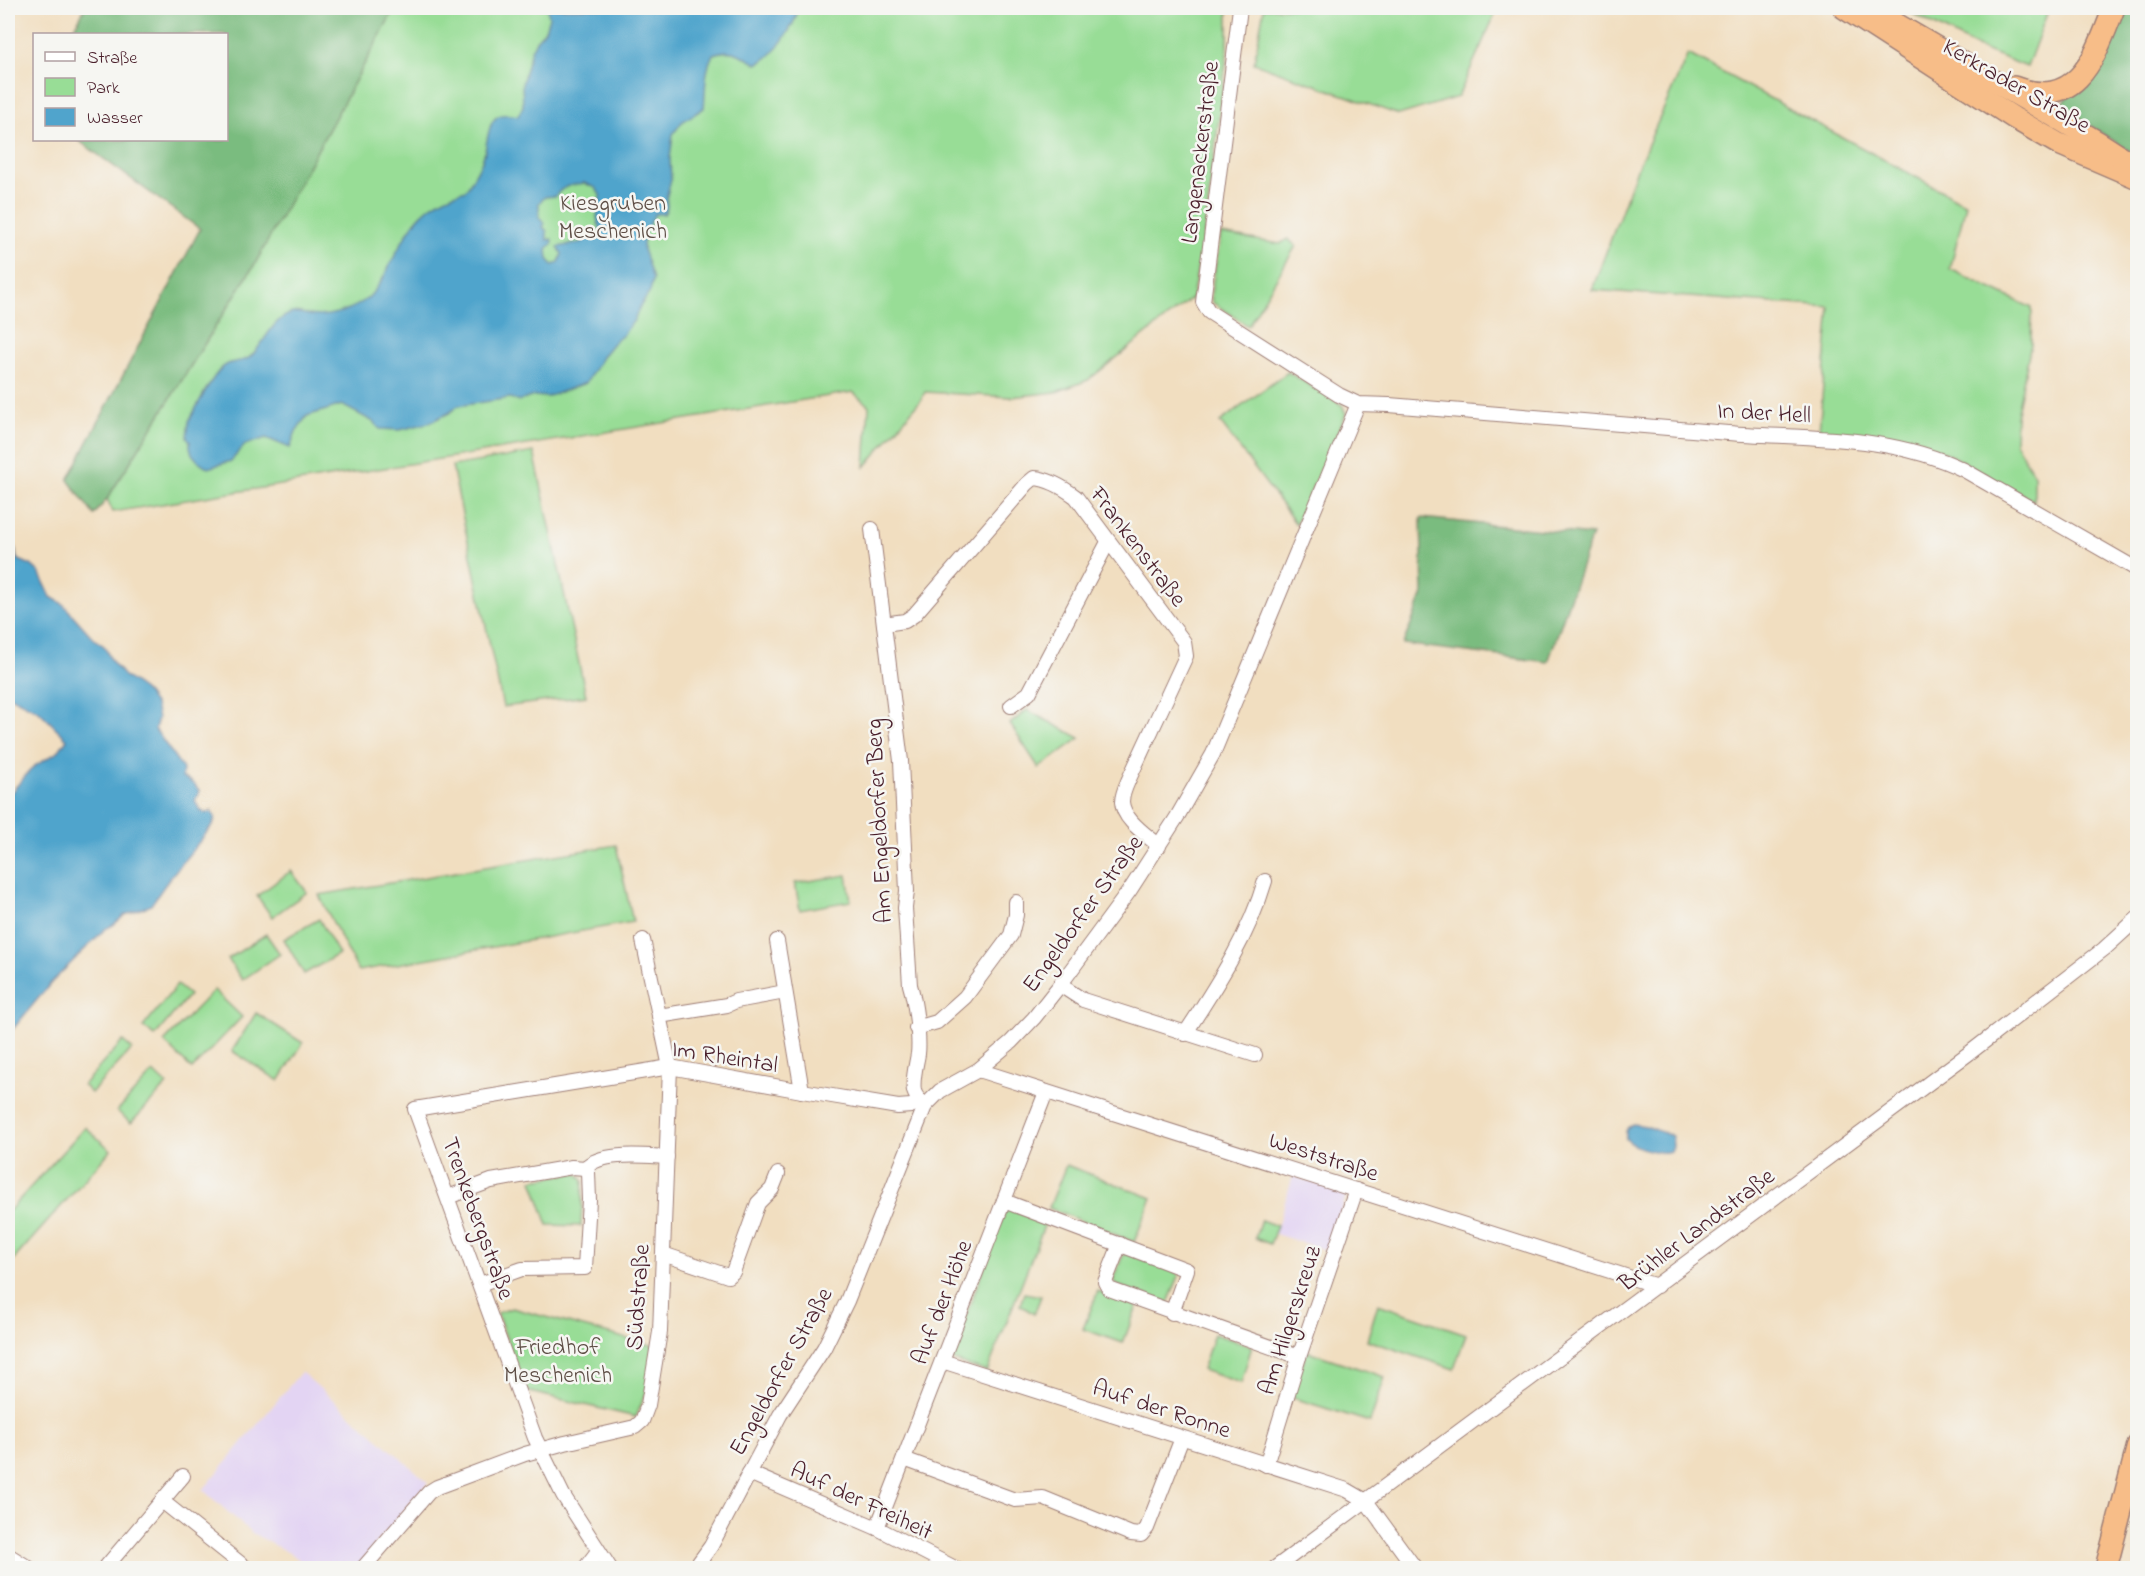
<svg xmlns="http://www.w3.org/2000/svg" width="2145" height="1576" viewBox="0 0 2145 1576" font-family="'Indie Flower',sans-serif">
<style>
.built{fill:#e3d4f3}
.green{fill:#98dd96;stroke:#717e60;stroke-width:1.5}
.forest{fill:#7abc7f;stroke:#626e55;stroke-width:1.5}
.water{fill:#50a4cc;stroke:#4d627c;stroke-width:1.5;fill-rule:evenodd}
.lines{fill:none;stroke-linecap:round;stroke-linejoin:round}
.minor-casing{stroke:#9e7e76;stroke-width:16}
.highway-casing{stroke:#9e7e76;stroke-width:24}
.minor{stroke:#fff;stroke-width:14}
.highway{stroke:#f7bd88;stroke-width:21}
.labels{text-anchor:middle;stroke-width:5;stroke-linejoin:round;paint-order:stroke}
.street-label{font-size:24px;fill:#4a1f2b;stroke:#f6f6f2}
.park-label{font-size:24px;fill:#5e4e46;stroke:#f6f6f2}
</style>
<rect width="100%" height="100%" fill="#f6f6f2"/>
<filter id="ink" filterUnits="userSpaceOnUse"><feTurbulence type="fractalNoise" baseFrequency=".0167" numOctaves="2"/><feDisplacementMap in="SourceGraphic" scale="12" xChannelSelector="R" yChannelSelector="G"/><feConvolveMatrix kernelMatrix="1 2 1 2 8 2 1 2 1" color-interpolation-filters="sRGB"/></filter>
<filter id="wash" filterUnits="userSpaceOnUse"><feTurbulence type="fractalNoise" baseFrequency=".008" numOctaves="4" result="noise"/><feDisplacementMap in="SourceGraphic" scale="24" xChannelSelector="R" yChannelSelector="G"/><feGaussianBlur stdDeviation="1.35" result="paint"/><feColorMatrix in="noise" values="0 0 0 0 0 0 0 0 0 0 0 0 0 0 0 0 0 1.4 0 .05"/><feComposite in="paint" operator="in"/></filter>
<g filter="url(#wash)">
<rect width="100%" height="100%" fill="#f1dec0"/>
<g class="built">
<path d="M1293,1176L1345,1193L1346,1195L1329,1251L1275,1234Z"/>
<path d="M301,1372L428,1482L356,1568H309L293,1555L252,1533L203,1490Z"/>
</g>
<g class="green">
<path d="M395,8H1228V47L1205,228L1192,298L1088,380L1056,392L1011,397L925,392L920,401L865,467L869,406L853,392L113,512L107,499L256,262Z"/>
<path d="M1264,8H1498L1458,97L1399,115L1254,63Z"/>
<path d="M1902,8H2049L2027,67L1977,47Z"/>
<path d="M1688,54L1966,204L1950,269L2032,308L2031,344L2016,417L2015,442L2034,475V501L1947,453L1895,438L1819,431L1830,307L1592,290L1637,169Z"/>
<path d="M1221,234L1280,244L1288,239L1296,246L1248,326L1212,302L1211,293Z"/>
<path d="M1288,372L1342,405L1346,414L1296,524L1220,422Z"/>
<path d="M534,452L586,696L503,707L452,466Z"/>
<path d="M1027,710L1080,738L1039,768L1010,724Z"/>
<path d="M616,845L633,922L358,971L319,895Z"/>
<path d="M291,871L307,892L272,917L257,896Z"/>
<path d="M847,875L851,901L800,910L795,883Z"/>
<path d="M319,919L339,954L304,974L284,939Z"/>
<path d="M266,934L280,954L242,980L228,959Z"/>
<path d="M177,985L189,995L155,1036L143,1027Z"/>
<path d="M214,990L242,1017L192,1069L164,1042Z"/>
<path d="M256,1013L303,1043L279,1081L232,1051Z"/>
<path d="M123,1041L132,1049L91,1093L83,1085Z"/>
<path d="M153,1072L167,1085L131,1123L117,1111Z"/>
<path d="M85,1127L111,1150L8,1266V1212Z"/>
<path d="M1066,1165L1152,1198L1134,1242L1049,1208Z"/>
<path d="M574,1173L579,1175L583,1181L581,1226L548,1225L532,1180Z"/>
<path d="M1006,1209L1046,1221L987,1372L954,1361L951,1355Z"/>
<path d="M1261,1220L1277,1226L1270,1244L1255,1238Z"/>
<path d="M1127,1253L1178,1273L1179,1276L1168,1303L1116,1285L1113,1279L1123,1255Z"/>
<path d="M1098,1291L1137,1306L1123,1343L1083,1329Z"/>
<path d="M1024,1293L1041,1296L1034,1314L1020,1305Z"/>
<path d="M1378,1304L1466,1334L1454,1369L1367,1340Z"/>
<path d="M512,1308L654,1346L646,1393L636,1417L526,1391L497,1313Z"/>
<path d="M1214,1334L1252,1346L1241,1383L1202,1370Z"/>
<path d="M1307,1351L1385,1377L1370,1422L1290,1397Z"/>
</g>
<g class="forest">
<path d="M85,8H395L256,262L107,499L94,515L68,480L200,229L78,140H226V34H71Z"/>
<path d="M2123,8H2137V156L2061,107Z"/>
<path d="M1421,518L1592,535L1548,662L1403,644L1423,594Z"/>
</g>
<g class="water">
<path d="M547,8H799C794,26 775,57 757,64C741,55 732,47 713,54C704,72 706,88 704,108L682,122L673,134L670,159L671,180L667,195V208L664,214H655L644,234L643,249L653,279L650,292L639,308L635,319L623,335L613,343L604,354L586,383L547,397L534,396L519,401L510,398L458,406L449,413L428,423L400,430L380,429L372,421L342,405L307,416L296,431L290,448L266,438L245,445L231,461L208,468L197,460L192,454L190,447V441L187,437L189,421C197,407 213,372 226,365C234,360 244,363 251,356C266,342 271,320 292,313C298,311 303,314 309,315C329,318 354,310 369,297C379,287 385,275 391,263C411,224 423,202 466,190C472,179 481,167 484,155C490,132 486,108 518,116L523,106L522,84L531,50L537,39L545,30L549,17ZM584,183L596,188L600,195C601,206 593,217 600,227L599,235L591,236L582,242L558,247L562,254L559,262L553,265L548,259L547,249L553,243L552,239L547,240V231L543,227L545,223L539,217V203L545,197L556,196C562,185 574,185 584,183Z"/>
<path d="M8,505C16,516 12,530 9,542L15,548L17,559L31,565L39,572L51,597L63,604L94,639L104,646L111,660L123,675L144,690L155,705L158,718L155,729L183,769L182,777L193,783L200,791L195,801L201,811L206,813L212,811L215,818L213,825L169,879L151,905L125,915L113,925L105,929L51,983L8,1035V796L33,767L58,752L67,739L39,711L8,695Z"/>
<path d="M1633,1124L1646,1126L1672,1136L1673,1146L1671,1151C1660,1155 1635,1148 1626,1139C1625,1132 1627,1126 1633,1124Z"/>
</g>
</g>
<g filter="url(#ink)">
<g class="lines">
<defs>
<g id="minor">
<path d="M1240,8L1203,302L1209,312L1339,395L1358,404L1389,405C1502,415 1615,424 1728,433C1808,439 1890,434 1964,470L2138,570"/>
<path d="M872,529L901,761L907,891L905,908L910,985C915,1001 920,1038 918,1054C916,1066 912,1079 914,1091C916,1098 921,1102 925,1106"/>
<path d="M884,624L905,621L914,615L1027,484L1034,478C1050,479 1064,488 1076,497L1184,642L1186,656L1129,779C1126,786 1122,794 1122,802C1123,820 1147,835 1159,846"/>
<path d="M1011,706L1029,693L1108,542"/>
<path d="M777,941L802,1091"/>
<path d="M1060,985L1083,1000L1255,1055"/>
<path d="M659,1016L727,1005L736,1001L785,992"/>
<path d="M916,1028L937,1022L965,997L1011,935L1016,915V902"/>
<path d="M1185,1034C1216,986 1249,936 1265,881"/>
<path d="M978,1070L1657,1286"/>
<path d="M585,1168C601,1151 645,1156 667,1157"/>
<path d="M448,1197L491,1181L572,1167L585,1168L588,1172L589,1200L585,1268L522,1269L480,1284"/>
<path d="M1004,1201L1187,1270L1172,1313"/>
<path d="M1120,1244L1105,1282L1109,1289L1299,1357"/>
<path d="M663,1254L728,1276L733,1272L758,1203L772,1189L778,1174"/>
<path d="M942,1361L1347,1490L1366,1501L1415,1568"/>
<path d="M904,1459L1015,1500L1043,1498L1131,1534L1141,1535L1147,1528L1182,1438"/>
<path d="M1266,1465L1299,1357L1356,1190"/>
<path d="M749,1473L877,1528L955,1568"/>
<path d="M162,1501L246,1568"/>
<path d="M877,1528L1046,1092"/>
<path d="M8,1555L29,1568"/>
<path d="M105,1568L183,1476"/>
<path d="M363,1568L429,1492L437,1487L525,1454L565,1443L635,1427L642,1421L648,1405L660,1332L670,1067L643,940"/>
<path d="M585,1568L598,1551"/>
<path d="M610,1568L563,1495L535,1438L415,1109L670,1067L802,1091L898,1107L911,1106L920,1101"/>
<path d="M695,1568L711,1546L780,1415L824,1348L847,1301L925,1106L940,1091L978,1070L1011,1042L1034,1018L1060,985L1130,890L1177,817L1213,754L1358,404"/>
<path d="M1275,1568L1972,1051L2104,949L2138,918"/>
</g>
<g id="highway">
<path d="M1844,8L2014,118L2059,144L2138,178"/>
<path d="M1869,8L2098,142L2132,164"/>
<path d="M2014,87C2079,111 2095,56 2114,8"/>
<path d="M2106,1568L2138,1445"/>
</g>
</defs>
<use href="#minor" class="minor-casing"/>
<use href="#highway" class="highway-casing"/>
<use href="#minor" class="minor"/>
<use href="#highway" class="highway"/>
</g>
</g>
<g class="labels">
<g class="street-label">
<text transform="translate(2017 85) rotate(30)" y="8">Kerkrader Straße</text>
<text transform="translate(1199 152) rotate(-83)" y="8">Langenackerstraße</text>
<text transform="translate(1764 412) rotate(3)" y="8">In der Hell</text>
<text transform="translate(1139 546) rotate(53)" y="8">Frankenstraße</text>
<text transform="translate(878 821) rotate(-93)" y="8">Am Engeldorfer Berg</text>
<text transform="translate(1082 913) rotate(-54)" y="8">Engeldorfer Straße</text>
<text transform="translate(725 1056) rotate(9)" y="8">Im Rheintal</text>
<text transform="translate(1324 1156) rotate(18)" y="8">Weststraße</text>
<text transform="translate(479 1218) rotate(70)" y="8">Trenkebergstraße</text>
<text transform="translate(1696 1229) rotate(-37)" y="8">Brühler Landstraße</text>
<text transform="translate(637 1297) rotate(-86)" y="8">Südstraße</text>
<text transform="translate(941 1302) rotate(-69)" y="8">Auf der Höhe</text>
<text transform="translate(1289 1320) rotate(-72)" y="8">Am Hilgerskreuz</text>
<text transform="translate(780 1371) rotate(-61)" y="8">Engeldorfer Straße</text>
<text transform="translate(1162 1408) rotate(18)" y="8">Auf der Ronne</text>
<text transform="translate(862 1500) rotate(25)" y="8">Auf der Freiheit</text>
</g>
<g class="park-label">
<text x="613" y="210">Kiesgruben<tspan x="613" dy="28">Meschenich</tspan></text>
<text x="558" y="1354">Friedhof<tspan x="558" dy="28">Meschenich</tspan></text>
</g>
</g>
<rect width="2145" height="1576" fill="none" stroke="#f6f6f2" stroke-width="30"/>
<rect x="33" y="33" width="195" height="108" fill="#f6f6f2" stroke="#b1a0a2" stroke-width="1.5"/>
<rect x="45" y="52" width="30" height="9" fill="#ffffff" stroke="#b1a0a2" stroke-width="1.5"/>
<text x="87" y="63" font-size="18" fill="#4a1f2b">Straße</text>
<rect x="45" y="78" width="30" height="18" fill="#98dd96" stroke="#b1a0a2" stroke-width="1.5"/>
<text x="87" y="93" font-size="18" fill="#4a1f2b">Park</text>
<rect x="45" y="108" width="30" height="18" fill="#50a4cc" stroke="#b1a0a2" stroke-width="1.5"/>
<text x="87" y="123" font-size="18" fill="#4a1f2b">Wasser</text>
</svg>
